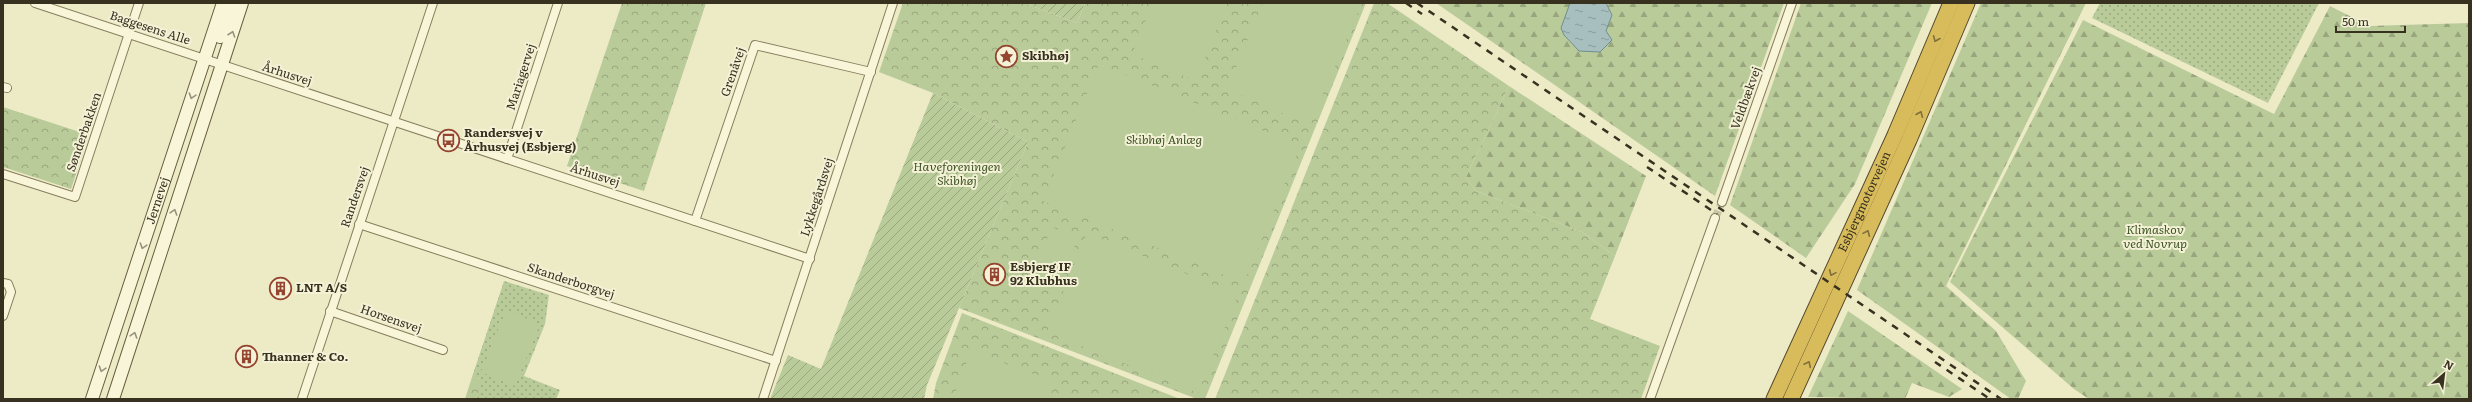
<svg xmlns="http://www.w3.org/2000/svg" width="2472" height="402" viewBox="0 0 2472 402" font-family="Literata,serif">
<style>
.grass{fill:url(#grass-dots)}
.forest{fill:url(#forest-firs)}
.park{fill:url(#park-crowns)}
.garden{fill:url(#garden-furrows)}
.pitch{fill:#bacb9a}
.water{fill:url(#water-ripples);stroke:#6e8f8e}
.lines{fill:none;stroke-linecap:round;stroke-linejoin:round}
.street-tunnel{stroke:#c9c5a5;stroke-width:8;stroke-dasharray:8 4;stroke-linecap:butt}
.street-casing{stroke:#877d5d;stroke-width:10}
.secondary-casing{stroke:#695e40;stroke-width:14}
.highway-casing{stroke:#564a30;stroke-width:17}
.street{stroke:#f8f5d9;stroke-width:8}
.secondary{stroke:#f8f5d9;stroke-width:12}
.highway{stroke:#d8bc5b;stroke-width:15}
.rail{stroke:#383120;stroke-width:2.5;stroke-dasharray:7 7;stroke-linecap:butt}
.oneway{stroke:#98937c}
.oneway2{stroke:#80703b}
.labels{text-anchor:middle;stroke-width:4;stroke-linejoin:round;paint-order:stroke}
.street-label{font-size:12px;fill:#383120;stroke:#f4f2d6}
.poi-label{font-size:12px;font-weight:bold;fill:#383120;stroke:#f4f2d6;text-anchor:start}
.park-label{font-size:12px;font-style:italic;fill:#3f5427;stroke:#f4f2d6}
</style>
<defs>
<pattern id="grass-dots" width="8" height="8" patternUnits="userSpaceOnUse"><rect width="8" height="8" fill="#bacb9a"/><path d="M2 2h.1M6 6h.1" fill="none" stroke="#98a57d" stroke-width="1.8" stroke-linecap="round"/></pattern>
<pattern id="forest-firs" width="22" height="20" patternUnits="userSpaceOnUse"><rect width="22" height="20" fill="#bacb9a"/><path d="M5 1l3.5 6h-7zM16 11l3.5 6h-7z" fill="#98a57d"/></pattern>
<pattern id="park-crowns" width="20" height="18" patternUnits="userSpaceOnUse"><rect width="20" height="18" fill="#bacb9a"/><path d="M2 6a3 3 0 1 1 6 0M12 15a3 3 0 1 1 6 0" fill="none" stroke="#98a57d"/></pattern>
<pattern id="garden-furrows" width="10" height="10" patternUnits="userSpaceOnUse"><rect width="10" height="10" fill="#bacb9a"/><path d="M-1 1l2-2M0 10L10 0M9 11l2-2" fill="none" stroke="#98a57d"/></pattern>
<pattern id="water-ripples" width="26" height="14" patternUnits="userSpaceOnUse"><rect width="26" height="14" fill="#a7c0bf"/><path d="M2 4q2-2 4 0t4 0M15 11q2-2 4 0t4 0" fill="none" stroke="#899d9b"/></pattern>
</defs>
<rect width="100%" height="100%" fill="#edeac6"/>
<g class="grass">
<path d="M2100,3H2319L2268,103L2092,18Z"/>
<path d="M504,281L549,295L545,324L524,376L560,390L556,399H476L481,379L472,377Z"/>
</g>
<g class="forest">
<path d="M1436,3H1784L1715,196Z"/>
<path d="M1801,3H1932L1855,184L1806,258L1730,205Z"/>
<path d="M1981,3H2086L1946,286L1996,331L2026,381L2018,399H2011L1857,290Z"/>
<path d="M2330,6L2369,26L2469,23V399H2089L2074,389L1950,282L2083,20L2274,114Z"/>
<path d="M1509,86L1646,176L1615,256L1582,232L1476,191L1466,177Z"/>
<path d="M1848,311L1962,389L1949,397L1912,383L1905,399L1808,397Z"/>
</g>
<g class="park">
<path d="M622,3H706L644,191L567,166Z"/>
<path d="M903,3H1024L1077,23L1085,3H1366L1205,399H1197L959,308L1028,142L933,93L879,72Z"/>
<path d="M1374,3H1387L1509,86L1466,177L1476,191L1582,232L1615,256L1590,319L1660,346L1641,399H1215Z"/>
<path d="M3,107L89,135L71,189L3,167Z"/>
<path d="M962,313L1180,399H933L936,383Z"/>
<path d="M472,377L482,379L476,399H465Z"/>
</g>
<g class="garden">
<path d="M1024,3H1085L1077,23Z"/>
<path d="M933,93L1028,142L927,385L924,399H770L788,355L821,369Z"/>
</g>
<g class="pitch">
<path d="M1153,3H1227L1196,81L1132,54Z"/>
<path d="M1263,3H1362L1310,125L1227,89Z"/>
<path d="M1099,64L1300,146L1244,283L1043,201Z"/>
<path d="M1052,227L1078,238L1057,289L1031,278Z"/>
<path d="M1087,233L1238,295L1198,393L1047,332Z"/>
<path d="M506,310L540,324L515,386L481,372Z"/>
<path d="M971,351L1055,382L1049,399H953Z"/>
</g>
<path class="water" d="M1570,3H1606L1612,15L1606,31L1612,40L1600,52L1579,51L1564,35L1561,28Z"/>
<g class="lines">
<path class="street-tunnel" d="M1715,218L1722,202"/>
<defs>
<g id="street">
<path d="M35,3L810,259"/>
<path d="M3,87L7,88"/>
<path d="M507,159L558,3"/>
<path d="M3,174L75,197L139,3"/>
<path d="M1722,202L1792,3"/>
<path d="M695,221L755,45L871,72"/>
<path d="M359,224L776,361"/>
<path d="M3,283L8,284L11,292L3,316"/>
<path d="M330,311L443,350"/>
<path d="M302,399L433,3"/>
<path d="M763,399L893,3"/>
<path d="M1650,399L1715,218"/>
</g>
<g id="secondary">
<path d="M220,37L232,3"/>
<path id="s1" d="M92,399L223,3"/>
<path d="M113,399L242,3"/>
</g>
<g id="highway">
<path id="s2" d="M1774,399L1895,135L1951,3"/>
<path d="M1791,399L1909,140L1967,3"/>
</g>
</defs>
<use href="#street" class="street-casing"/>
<use href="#secondary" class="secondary-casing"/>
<use href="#highway" class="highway-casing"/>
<use href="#street" class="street"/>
<use href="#secondary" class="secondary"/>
<use href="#highway" class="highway"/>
<g class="rail">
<path d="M1406,3L1422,14"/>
<path d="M1417,3L2001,399"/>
<path d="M1647,167L1717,214"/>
<path d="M1935,362L1990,399"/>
</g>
</g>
<defs><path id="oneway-chevron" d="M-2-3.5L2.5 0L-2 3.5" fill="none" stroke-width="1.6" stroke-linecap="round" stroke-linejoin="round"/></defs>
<g class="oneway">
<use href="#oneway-chevron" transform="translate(232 34) rotate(-71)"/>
<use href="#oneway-chevron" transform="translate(192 96) rotate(108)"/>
<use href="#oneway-chevron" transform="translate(174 212) rotate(-72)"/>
<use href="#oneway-chevron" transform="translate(143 246) rotate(108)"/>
<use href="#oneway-chevron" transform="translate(134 335) rotate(-72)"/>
<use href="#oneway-chevron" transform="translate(102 369) rotate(108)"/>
</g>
<g class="oneway2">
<use href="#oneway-chevron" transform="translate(1936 39) rotate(113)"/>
<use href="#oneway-chevron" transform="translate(1920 114) rotate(-67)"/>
<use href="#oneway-chevron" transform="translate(1867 233) rotate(-66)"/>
<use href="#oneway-chevron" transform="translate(1832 273) rotate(114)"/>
<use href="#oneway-chevron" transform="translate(1808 364) rotate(-64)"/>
</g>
<defs>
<symbol id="sight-ring" viewBox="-11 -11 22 22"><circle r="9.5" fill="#f4f2d6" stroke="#94442f" stroke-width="1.5"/><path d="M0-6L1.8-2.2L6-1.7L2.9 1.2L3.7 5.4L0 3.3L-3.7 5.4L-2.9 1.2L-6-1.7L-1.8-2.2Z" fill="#94442f"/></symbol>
<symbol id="bus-ring" viewBox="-11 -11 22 22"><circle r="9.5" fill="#f4f2d6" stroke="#94442f" stroke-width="1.5"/><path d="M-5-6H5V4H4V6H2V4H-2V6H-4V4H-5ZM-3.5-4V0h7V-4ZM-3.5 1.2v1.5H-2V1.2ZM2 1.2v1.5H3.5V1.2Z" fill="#94442f"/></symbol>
<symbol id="building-ring" viewBox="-11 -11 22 22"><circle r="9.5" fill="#f4f2d6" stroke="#94442f" stroke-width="1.5"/><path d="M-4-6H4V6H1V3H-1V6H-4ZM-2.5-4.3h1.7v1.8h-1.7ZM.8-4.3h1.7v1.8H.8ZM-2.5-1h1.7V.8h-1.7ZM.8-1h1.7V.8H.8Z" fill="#94442f"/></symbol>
</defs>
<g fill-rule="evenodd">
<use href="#sight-ring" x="994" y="44" width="25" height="25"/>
<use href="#bus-ring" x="436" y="128" width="25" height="25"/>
<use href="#building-ring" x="982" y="262" width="25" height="25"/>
<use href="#building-ring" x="268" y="276" width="25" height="25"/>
<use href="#building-ring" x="234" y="344" width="25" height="25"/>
</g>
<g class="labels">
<g class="street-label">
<text transform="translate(150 28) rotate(18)" y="4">Baggesens Alle</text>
<text transform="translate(733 72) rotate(-71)" y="4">Grenåvej</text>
<text transform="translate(287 74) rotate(18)" y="4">Århusvej</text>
<text transform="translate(521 77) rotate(-72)" y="4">Mariagervej</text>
<text transform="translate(1746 98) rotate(-70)" y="4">Veldbækvej</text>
<text transform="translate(84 132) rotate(-71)" y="4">Sønderbakken</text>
<text transform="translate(595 175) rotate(18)" y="4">Århusvej</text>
<text transform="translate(355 197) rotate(-71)" y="4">Randersvej</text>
<text transform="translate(817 197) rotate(-72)" y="4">Lykkegårdsvej</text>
<text dy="4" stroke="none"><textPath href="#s1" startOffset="209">Jernevej</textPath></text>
<text dy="4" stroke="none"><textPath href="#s2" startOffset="217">Esbjergmotorvejen</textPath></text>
<text transform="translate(571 281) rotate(18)" y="4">Skanderborgvej</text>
<text transform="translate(391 319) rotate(19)" y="4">Horsensvej</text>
</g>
<g class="poi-label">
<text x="1022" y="60">Skibhøj</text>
<text x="464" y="137">Randersvej v<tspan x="464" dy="14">Århusvej (Esbjerg)</tspan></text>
<text x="1010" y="271">Esbjerg IF<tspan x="1010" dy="14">92 Klubhus</tspan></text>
<text x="296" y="292">LNT A/S</text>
<text x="262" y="361">Thanner &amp; Co.</text>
</g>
<g class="park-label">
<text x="1164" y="144">Skibhøj Anlæg</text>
<text x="957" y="171">Haveforeningen<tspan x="957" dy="14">Skibhøj</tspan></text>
<text x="2155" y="234">Klimaskov<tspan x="2155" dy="14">ved Novrup</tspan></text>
</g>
</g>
<rect width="2472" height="402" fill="none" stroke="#383120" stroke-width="8"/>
<g transform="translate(2444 374) rotate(28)" stroke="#f4f2d6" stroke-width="3" paint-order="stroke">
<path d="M0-3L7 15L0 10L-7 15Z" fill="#383120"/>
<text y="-6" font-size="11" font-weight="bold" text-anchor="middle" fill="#383120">N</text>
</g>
<path d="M2336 26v6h69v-6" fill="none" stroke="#383120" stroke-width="2"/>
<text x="2342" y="26" font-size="12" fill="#383120" stroke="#f4f2d6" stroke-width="3" paint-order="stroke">50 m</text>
</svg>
